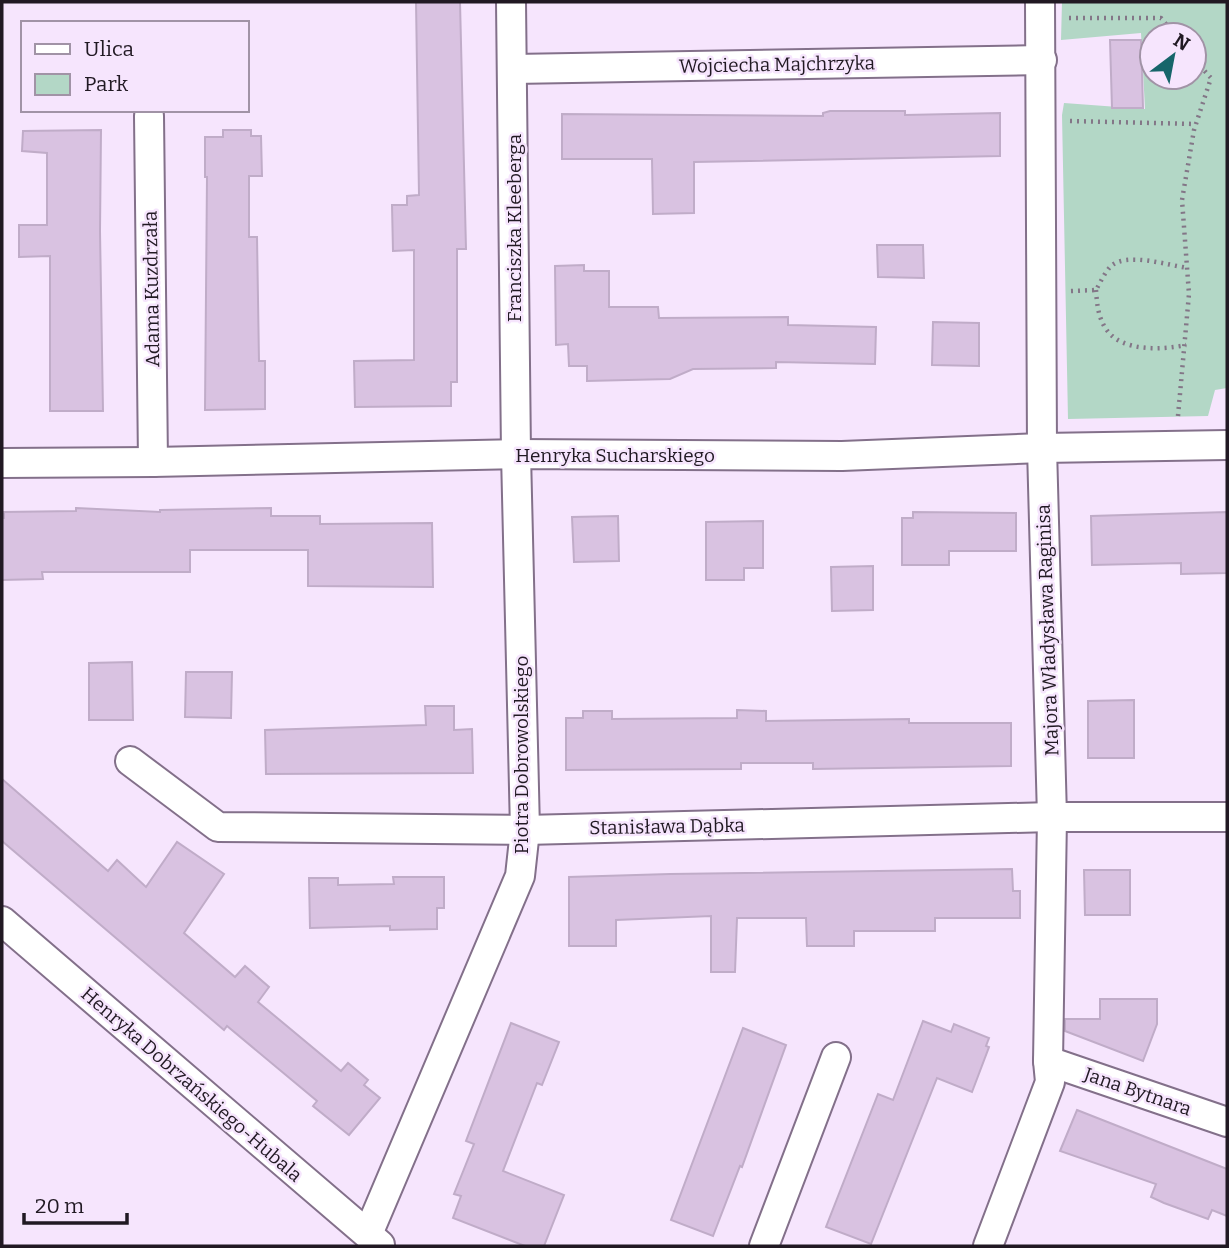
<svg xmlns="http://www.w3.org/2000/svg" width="1229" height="1248" viewBox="0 0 1229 1248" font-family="Bitter,serif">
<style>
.green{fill:#b3d7c6;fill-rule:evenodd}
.building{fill:#d9c2e1;stroke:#c0acc8;stroke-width:2}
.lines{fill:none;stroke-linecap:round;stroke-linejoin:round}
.minor-casing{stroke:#83708a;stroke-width:32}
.path{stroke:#837687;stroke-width:4.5;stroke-dasharray:2 5;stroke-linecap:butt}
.minor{stroke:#fff;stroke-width:28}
.labels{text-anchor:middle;stroke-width:5;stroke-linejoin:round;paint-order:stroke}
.street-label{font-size:19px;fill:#211923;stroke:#f6e5fd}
</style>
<rect width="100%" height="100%" fill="#f6e5fd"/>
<path class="green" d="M1062,2H1227V388L1215,390L1208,416L1068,419L1062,115L1064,103L1145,109L1141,33L1061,40ZM1152,35H1194V77H1152Z"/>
<g class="building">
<path d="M416,2H460L466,249H457V382H451V406L355,407L354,361L414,360V250L393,251L392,205H407V196L419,195Z"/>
<path d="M1110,40H1141L1143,108H1112Z"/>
<path d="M830,111H905V115L1000,113V156L694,162V213L653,214L652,159H562V114L823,116V113Z"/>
<path d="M101,130L100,231L103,411H50V256L19,257V225H47V153L22,151L23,131Z"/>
<path d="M223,130H251V136H261L262,176H249V237H257L259,361H265V409L205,410L207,177H205V137H223Z"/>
<path d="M877,245H923L924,278L878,277Z"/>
<path d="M584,265V271H609V307H658L659,318L788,317V325L876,327L875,364L776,362V368L693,369L670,379L587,381V366H569L568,344L556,345L555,266Z"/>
<path d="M933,322L979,323V366L932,365Z"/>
<path d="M76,508L160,512V510L271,508V516H320V524L432,523L433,587L308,586V550H190V572H42L43,579L2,580V518H4V512L76,511Z"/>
<path d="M913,512L1016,513V551H949V565H902V518H913Z"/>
<path d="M1227,512V573L1181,574V563L1092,565L1091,516Z"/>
<path d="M618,516L619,561L574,562L572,517Z"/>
<path d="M763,521V568H744V580H706V522Z"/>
<path d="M873,566V610L832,611L831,567Z"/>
<path d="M132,662L133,720H89V663Z"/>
<path d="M186,672H232L231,718L185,717Z"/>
<path d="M1134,700V758H1088V701Z"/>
<path d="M425,706H454V730L472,729L473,773L266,774L265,730L426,725Z"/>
<path d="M737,710L766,711V721L909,719V723H1011V766L813,769V763H741V769L566,770V718H583V711H612V719L737,718Z"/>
<path d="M2,779L108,871L117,860L146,887L177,842L224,874L184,933L235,977L245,966L269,987L258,1002L341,1071L348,1063L368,1080L364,1085L380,1098L349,1135L313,1106L317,1101L227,1026L224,1030L2,841Z"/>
<path d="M1012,869L1013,891H1020V918H935V931H854V946H807L806,918H737L735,972H711V916L616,920V946H569V877L670,874Z"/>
<path d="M1084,870H1130V915H1085Z"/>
<path d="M393,877H444V908H437V929L390,930V926L310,928L309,878H338V885L394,884Z"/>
<path d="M1100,999H1157V1024L1143,1061L1065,1031V1019H1100Z"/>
<path d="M923,1021L951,1032L954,1024L989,1038L986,1046L989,1047L972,1092L937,1078L871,1244L826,1227L878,1094L893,1100Z"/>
<path d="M511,1023L559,1042L542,1085L537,1083L503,1171L564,1195L544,1246H525L453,1218L461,1196L454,1194L474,1144L466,1141Z"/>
<path d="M743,1028L786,1045L742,1167L740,1166L713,1236L671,1220Z"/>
<path d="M1077,1110L1227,1169V1216L1212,1210L1208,1219L1164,1203L1151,1197L1156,1184L1060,1151Z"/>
</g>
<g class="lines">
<defs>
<g id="minor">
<path d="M513,69L1042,60"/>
<path d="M149,116L153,462"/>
<path d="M2,463L153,462L516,454L842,456L1042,448L1227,445"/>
<path d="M130,761L218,827L525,830L1052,817H1227"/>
<path d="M2,921L380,1245"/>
<path d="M1048,1061L1227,1122"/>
<path d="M368,1234L520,876L525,830L516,454L511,2"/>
<path d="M764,1246L836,1057"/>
<path d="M988,1246L1050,1082L1048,1061L1052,817L1042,448L1040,2"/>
</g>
</defs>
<use href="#minor" class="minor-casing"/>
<g class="path">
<path d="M1069,18H1161L1175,35"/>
<path d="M1070,121L1196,124"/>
<path d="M1096,290C1097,304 1098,317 1106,329C1121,352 1162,350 1186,345"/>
<path d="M1071,291L1096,290C1100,283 1105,272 1111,266C1127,252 1167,265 1188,268"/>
<path d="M1178,416L1189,294L1182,200L1194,130L1211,78L1194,59"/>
</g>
<use href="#minor" class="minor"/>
</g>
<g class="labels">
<g class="street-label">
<text transform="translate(777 64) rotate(-1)" y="7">Wojciecha Majchrzyka</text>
<text transform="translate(514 228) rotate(-90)" y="7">Franciszka Kleeberga</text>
<text transform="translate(151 289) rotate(-91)" y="7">Adama Kuzdrzała</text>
<text x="615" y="462">Henryka Sucharskiego</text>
<text transform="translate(1047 630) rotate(-92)" y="7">Majora Władysława Raginisa</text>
<text transform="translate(521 755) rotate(-90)" y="7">Piotra Dobrowolskiego</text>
<text transform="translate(667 826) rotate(-1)" y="7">Stanisława Dąbka</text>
<text transform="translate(192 1084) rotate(41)" y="7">Henryka Dobrzańskiego-Hubala</text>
<text transform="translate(1138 1091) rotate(19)" y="7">Jana Bytnara</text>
</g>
</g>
<rect width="1229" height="1248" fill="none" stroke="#211923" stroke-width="7"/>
<rect x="21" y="21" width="228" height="91" fill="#f6e5fd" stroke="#a193a6" stroke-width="2"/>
<rect x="35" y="44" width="35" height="10" fill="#ffffff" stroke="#a193a6" stroke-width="2"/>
<text x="84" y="56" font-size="21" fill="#211923">Ulica</text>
<rect x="35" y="74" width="35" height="21" fill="#b3d7c6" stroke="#a193a6" stroke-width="2"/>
<text x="84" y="91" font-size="21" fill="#211923">Park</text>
<g transform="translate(1173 56) rotate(32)"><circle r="33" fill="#f6e5fd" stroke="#a193a6" stroke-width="2"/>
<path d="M0-5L12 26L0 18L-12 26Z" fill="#16656a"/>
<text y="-10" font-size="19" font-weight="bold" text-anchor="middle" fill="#211923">N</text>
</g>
<path d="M24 1213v10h103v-10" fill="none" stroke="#211923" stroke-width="3.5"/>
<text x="35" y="1213" font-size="21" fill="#211923" stroke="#f6e5fd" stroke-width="5" paint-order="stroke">20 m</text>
</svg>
